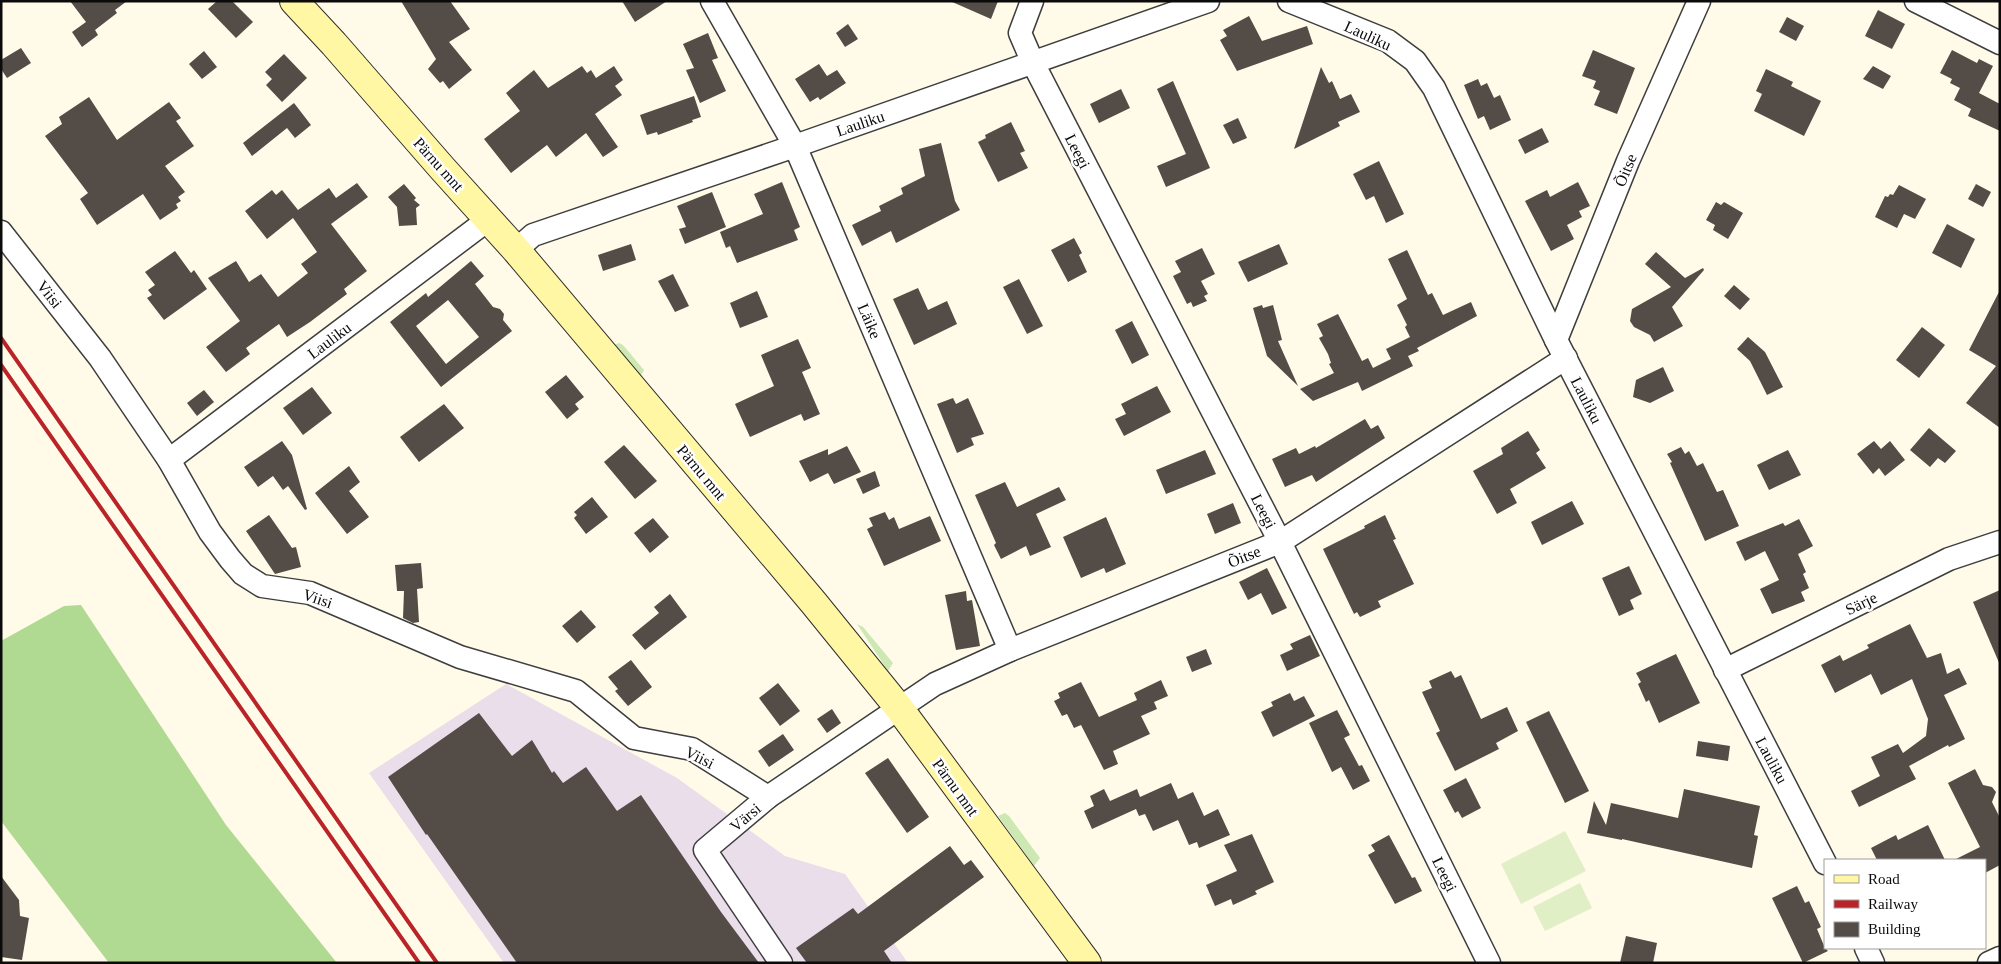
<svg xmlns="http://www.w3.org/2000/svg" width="2001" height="964" viewBox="0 0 2001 964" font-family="'Times New Roman',serif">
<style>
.industrial{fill:#e9deea}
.green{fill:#cde8b3}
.forest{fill:#b0d992}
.pitch{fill:#e0efc5}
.building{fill:#534c47;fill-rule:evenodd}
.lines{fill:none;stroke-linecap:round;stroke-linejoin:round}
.minor-casing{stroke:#3e3e3e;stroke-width:25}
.secondary-casing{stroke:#2d2d2d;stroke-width:30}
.minor{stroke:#fff;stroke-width:22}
.secondary{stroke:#fff7a3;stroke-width:28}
.rail{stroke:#ba2327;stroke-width:4}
.labels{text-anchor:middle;stroke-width:5;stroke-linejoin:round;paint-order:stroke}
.street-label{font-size:16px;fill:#0b0b0b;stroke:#fff}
</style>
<rect width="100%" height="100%" fill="#fffbe8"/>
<path class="industrial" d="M506,684L677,778L785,856L845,874L908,963H504L369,773Z"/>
<g class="green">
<path d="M619,343L623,345L644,370L640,377L614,345Z"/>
<path d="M857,624L863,627L893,663L888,671Z"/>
<path d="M1005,813L1009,816L1040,858L1034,866L998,816Z"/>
</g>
<path class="forest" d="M81,605L226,825L337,963H109L1,821V641L64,606Z"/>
<g class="pitch">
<path d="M1565,831L1586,871L1521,904L1501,864Z"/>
<path d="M1580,883L1592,908L1545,931L1533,907Z"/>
</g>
<g class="building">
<path d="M70,1H127L115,10L117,13L95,30L98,35L82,47L72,32L86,22Z"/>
<path d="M217,1H232L253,22L236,38L208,9Z"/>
<path d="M401,1H450L470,29L449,42L472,70L449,89L443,81L440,83L428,69L436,59Z"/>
<path d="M622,1H667L635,22Z"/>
<path d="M950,1H998L991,19Z"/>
<path d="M1878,10L1905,24L1892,49L1865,36Z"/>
<path d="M1249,16L1262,41L1307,26L1313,44L1237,71L1220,40L1227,36L1223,30Z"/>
<path d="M1787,17L1804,26L1796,41L1779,32Z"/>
<path d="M848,24L858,39L845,47L836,33Z"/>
<path d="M708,33L718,58L712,60L726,91L700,103L686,70L694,68L683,44Z"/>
<path d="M21,48L31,63L7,78L1,69V60Z"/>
<path d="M1593,50L1635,68L1617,114L1594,105L1600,91L1593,88L1596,81L1582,76Z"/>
<path d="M1952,50L1977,63L1979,59L1993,66L1979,93L2000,104V131L1968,116L1971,109L1954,100L1960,88L1950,83L1952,79L1940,73Z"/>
<path d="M204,51L217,67L202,79L189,64Z"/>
<path d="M284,54L307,78L282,102L266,85L272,79L265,72Z"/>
<path d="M819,64L827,76L837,70L846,83L820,100L818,97L810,102L795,79Z"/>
<path d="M582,66L587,73L591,70L596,78L614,66L623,80L615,86L622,95L595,114L618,147L603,157L586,133L556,157L547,145L511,173L484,139L520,111L506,93L534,70L548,88Z"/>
<path d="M1873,66L1891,76L1883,89L1863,79Z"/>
<path d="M1321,67L1329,83L1332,81L1340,99L1351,94L1360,112L1338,122L1340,126L1294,149Z"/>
<path d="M1766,69L1793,82L1791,86L1821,101L1804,136L1754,111L1762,94L1756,91Z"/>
<path d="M1478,79L1481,86L1487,83L1494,98L1500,95L1511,120L1490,130L1484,116L1478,119L1464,85Z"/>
<path d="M1173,81L1210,168L1166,187L1157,166L1186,154L1157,89Z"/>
<path d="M1121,89L1130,108L1099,123L1090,104Z"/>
<path d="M694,96L701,117L692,120L693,122L658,135L657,132L647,135L640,115Z"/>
<path d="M89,97L117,140L169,102L181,118L176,121L194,146L165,166L185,192L178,197L181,201L176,204L178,208L160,220L143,194L97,225L80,199L88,193L45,136L62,124L59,117Z"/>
<path d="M294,103L311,125L295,138L287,128L252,156L243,143Z"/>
<path d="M1238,118L1247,138L1233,144L1223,125Z"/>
<path d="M1011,122L1025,151L1020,153L1028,168L998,182L978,142L986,138L985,135Z"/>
<path d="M1542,128L1549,142L1525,154L1518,140Z"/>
<path d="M941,143L955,201L960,210L896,243L891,231L862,246L852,225L881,211L879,206L903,194L901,188L925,176L919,149Z"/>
<path d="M1379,161L1404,214L1386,223L1374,196L1366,200L1353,174Z"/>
<path d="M782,182L800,227L794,230L798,240L737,263L730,246L726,248L720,232L763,214L754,194Z"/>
<path d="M1578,182L1590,206L1579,211L1582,217L1567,225L1574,239L1551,251L1525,201L1547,190L1550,197Z"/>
<path d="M357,183L368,197L331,224L367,271L344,289L347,294L310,322L287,337L279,324L246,348L250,354L226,372L206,347L240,321L208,278L236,261L249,282L261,274L278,297L308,273L301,264L317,252L293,218L267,239L245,211L272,190L276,195L282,190L298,210L329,188L336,198Z"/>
<path d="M404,184L416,198L414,200L420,205L416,208L417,225L399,226L397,207L388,197Z"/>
<path d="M1976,184L1991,192L1983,207L1968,199Z"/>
<path d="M1899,185L1926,199L1915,219L1904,214L1897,228L1875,217L1885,196L1888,197L1890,194L1893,195Z"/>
<path d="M712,192L726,227L685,244L679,229L686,227L677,206Z"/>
<path d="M1716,202L1721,205L1724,202L1743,213L1728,239L1713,230L1715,225L1706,220Z"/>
<path d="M1947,224L1975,239L1961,268L1932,253Z"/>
<path d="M1074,238L1082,253L1079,255L1087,272L1068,282L1051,250Z"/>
<path d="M631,244L636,260L603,271L598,255Z"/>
<path d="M1279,244L1288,264L1248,282L1238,262Z"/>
<path d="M1202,248L1215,274L1201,281L1208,294L1204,296L1207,301L1193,307L1191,302L1187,304L1173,276L1181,272L1175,261Z"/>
<path d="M1407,250L1428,295L1432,293L1443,315L1471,302L1477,316L1417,348L1419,351L1408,356L1413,366L1362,391L1358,382L1313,401L1300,389L1334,373L1329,364L1331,363L1328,354L1319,338L1323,336L1317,324L1338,314L1362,361L1368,358L1373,368L1391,359L1386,349L1410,337L1405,327L1407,325L1397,305L1407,299L1388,259Z"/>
<path d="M175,251L191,273L194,270L207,289L164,320L147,298L152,295L148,290L155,285L145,272Z"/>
<path d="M1656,252L1685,278L1703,268L1704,270L1672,307L1683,326L1654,342L1650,335L1634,327L1630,321L1632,309L1671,287L1645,264Z"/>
<path d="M471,261L484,276L475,284L493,307L500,309L504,314L503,320L512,331L441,387L390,322L426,293L428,297ZM448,300L479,337L446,364L416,326Z"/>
<path d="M673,274L689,306L675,312L658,281Z"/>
<path d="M1019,279L1043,326L1027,334L1003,287Z"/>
<path d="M1734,285L1750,299L1740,310L1724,296Z"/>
<path d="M918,288L928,310L947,301L957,324L914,345L893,299Z"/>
<path d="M2000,290V428L1966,403L1996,366L1969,350Z"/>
<path d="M757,291L768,317L740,328L730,303Z"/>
<path d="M1262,305L1263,308L1273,305L1282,340L1278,341L1298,386L1267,356L1253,308Z"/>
<path d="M1132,321L1149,355L1132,364L1115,330Z"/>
<path d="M1922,327L1945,345L1919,378L1896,360Z"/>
<path d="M1748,337L1765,352L1783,387L1767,395L1750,361L1737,349Z"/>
<path d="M798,339L811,368L802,372L820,414L804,421L801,414L750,437L735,404L774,386L761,355Z"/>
<path d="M1663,367L1674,391L1650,403L1633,397L1636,380Z"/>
<path d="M566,375L584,397L575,404L579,409L567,419L545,392Z"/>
<path d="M1157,386L1171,412L1124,436L1115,419L1126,414L1121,404Z"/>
<path d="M312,387L332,413L303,435L283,408Z"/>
<path d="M204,390L214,402L197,416L187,403Z"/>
<path d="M953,398L956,404L968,398L984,434L971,438L974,445L957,453L937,404Z"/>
<path d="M444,404L464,428L419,462L400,437Z"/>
<path d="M1365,419L1371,429L1378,425L1385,438L1316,482L1312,475L1285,487L1272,459L1296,448L1299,454L1315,446L1316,448Z"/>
<path d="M1929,428L1956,451L1945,463L1938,458L1930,467L1910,450Z"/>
<path d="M1528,431L1540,450L1536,453L1546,468L1510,489L1517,503L1497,514L1473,471L1503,454L1501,448Z"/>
<path d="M282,441L292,455L307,509L305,510L288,486L283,490L273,476L258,487L244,467Z"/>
<path d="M1874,441L1881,449L1890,441L1905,460L1885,476L1879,468L1873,474L1857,454Z"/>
<path d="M624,445L657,481L635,499L604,462Z"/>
<path d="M847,446L861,472L834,484L828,473L810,482L799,461L828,449V455Z"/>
<path d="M1681,447L1685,454L1689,451L1697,466L1703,463L1717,492L1723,490L1739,526L1705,541L1670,463L1672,462L1667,454Z"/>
<path d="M1205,450L1216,474L1166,494L1156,470Z"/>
<path d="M1788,450L1801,475L1769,490L1757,465Z"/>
<path d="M349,466L360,482L349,491L369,517L347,534L315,493Z"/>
<path d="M875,471L880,486L863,494L856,479Z"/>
<path d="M1005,482L1017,507L1059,487L1066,500L1036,514L1051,547L1030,556L1026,546L1001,559L994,545L996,543L975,495Z"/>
<path d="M592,497L608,517L586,534L574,518L577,515L574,512Z"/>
<path d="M1572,501L1584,524L1542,545L1531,522Z"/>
<path d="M1233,503L1241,523L1215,534L1207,514Z"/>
<path d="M885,512L889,520L894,517L899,529L930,516L941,541L884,566L867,529L873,526L869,518Z"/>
<path d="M269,515L292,548L296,547L301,567L275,574L246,531Z"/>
<path d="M1385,515L1396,539L1393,540L1414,584L1378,601L1381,607L1360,617L1357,612L1354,614L1323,549L1365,528L1364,526Z"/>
<path d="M1106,517L1126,564L1106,573L1104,568L1081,578L1063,537Z"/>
<path d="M653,518L669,537L650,553L634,533Z"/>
<path d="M1799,519L1813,546L1798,554L1806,572L1803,574L1809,588L1801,592L1805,601L1772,614L1760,589L1779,580L1765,551L1745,561L1736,542L1783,523L1785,526Z"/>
<path d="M421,563L423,588L417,589L419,622L413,623L403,618L404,591H397L395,565Z"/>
<path d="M1629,566L1642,594L1630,600L1634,609L1619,616L1602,578Z"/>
<path d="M1267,568L1287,608L1272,615L1261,593L1248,600L1239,582Z"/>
<path d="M2000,590V665L1973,602Z"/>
<path d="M966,591L967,601L972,600L980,646L956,650L945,595Z"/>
<path d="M670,594L687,617L645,650L632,635L659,613L654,607Z"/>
<path d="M581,610L596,627L577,643L562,626Z"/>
<path d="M1910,624L1927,658L1941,653L1947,674L1959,668L1967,684L1944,695L1965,739L1949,747L1948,745L1909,766L1916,779L1859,807L1851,791L1880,776L1871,757L1898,744L1903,753L1926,736L1928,719L1912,679L1881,695L1871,674L1835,693L1821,665L1840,655L1843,661L1869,648L1867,645Z"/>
<path d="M1310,635L1320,656L1287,671L1280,655L1293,649L1290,644Z"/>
<path d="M1206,649L1212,664L1192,672L1186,657Z"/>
<path d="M1676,654L1700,703L1659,723L1649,700L1646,702L1638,684L1641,682L1636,673Z"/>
<path d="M631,660L652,687L628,706L615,691L618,689L608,677Z"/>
<path d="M1451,671L1455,678L1461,675L1481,719L1507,707L1518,731L1496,743L1499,749L1455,771L1436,733L1440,731L1422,692L1432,688L1429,681Z"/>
<path d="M1161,680L1168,696L1154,702L1157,709L1141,716L1150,734L1113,751L1118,764L1104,770L1081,725L1074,728L1067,714L1062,716L1054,701L1060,698L1058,693L1081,682L1099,717L1137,700L1134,693Z"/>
<path d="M778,683L800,711L780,726L759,698Z"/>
<path d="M1290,693L1294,701L1304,696L1315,716L1273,737L1261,712L1273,706L1271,702Z"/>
<path d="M832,709L841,723L827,733L817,719Z"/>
<path d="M1337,710L1350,735L1344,738L1359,766L1362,765L1370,781L1353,790L1341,767L1332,772L1309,723Z"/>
<path d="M1549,711L1589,791L1565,803L1526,722Z"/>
<path d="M479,713L512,756L532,740L552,773L554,771L563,783L586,767L617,811L641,795L721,912L759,963H517L427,834L426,835L388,777Z"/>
<path d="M783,734L794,750L769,767L758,751Z"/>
<path d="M1698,741L1730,746L1728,761L1696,756Z"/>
<path d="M888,758L929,817L907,833L865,773Z"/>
<path d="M1975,769L1983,785L1992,787L1996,792L1992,802L2000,818V865L1985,873V860H1954L1980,847L1948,783Z"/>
<path d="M1466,778L1481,808L1462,818L1458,811L1455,813L1443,790Z"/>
<path d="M1171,783L1178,799L1193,792L1204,816L1218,809L1230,835L1199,848L1197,842L1189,845L1178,820L1153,831L1145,814L1139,816L1136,809L1092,829L1084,811L1094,806L1090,796L1104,789L1110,801L1137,789L1140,797Z"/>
<path d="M1684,789L1760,806L1754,835L1758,836L1752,868L1622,839V840L1587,833L1594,801L1606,825L1611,803L1678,818Z"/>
<path d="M1928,825L1945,860H1877L1871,848L1896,835L1898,840Z"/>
<path d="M1252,834L1274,882L1255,891L1257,894L1233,905L1231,899L1215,906L1206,885L1237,871L1224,845Z"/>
<path d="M1389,835L1412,878L1415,877L1422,891L1395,904L1368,855L1375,851L1371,845Z"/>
<path d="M950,846L964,865L971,860L984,877L884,951L892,963H807L796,948L853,908L858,914Z"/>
<path d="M1,876L19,900L20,916L29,918L22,960L1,957Z"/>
<path d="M1797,886L1805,903L1809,901L1821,927L1817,929L1825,948L1828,951L1803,963L1772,898Z"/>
<path d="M1626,936L1657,943L1653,963H1620Z"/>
</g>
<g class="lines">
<defs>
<g id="minor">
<path d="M712,1L795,146L1010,650"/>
<path d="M1032,1L1020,33L1033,63L1280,542L1489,963"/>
<path d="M1289,1L1388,41L1415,61L1434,88L1556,340L1825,863"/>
<path d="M1916,1L2000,43"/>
<path d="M1,232L100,358L169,460L210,532L230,559L243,574L262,586L310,593L460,657L576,691L634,738L692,749L768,797"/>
<path d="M516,250L533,235L795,146L1208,1"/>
<path d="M1556,340L1628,161L1699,1"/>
<path d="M169,460L489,219"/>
<path d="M1725,670L1949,559L2000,542"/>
<path d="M1866,948L1873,963"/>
<path d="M781,963L705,850L768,797L935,684L1010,650L1280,542L1566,358"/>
<path d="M1989,963L2000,958"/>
</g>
<path id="secondary" d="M294,1L334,44L442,168L516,250L813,602L899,708L1087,963"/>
</defs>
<use href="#minor" class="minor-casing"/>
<use href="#secondary" class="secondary-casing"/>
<use href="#minor" class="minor"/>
<use href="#secondary" class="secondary"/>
<g class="rail">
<path d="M1,338L437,963"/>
<path d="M1,365L419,963"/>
</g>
</g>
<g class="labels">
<g class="street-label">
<text transform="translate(1368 35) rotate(25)" y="6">Lauliku</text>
<text transform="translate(860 123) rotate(-19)" y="6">Lauliku</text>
<text transform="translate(1078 151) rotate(63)" y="6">Leegi</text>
<text transform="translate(439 164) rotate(48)" y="6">Pärnu mnt</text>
<text transform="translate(1625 170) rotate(-67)" y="6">Õitse</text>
<text transform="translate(50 294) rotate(52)" y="6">Viisi</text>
<text transform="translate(870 321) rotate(67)" y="6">Läike</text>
<text transform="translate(329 340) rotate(-37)" y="6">Lauliku</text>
<text transform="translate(1587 400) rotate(63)" y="6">Lauliku</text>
<text transform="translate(702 472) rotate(50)" y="6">Pärnu mnt</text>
<text transform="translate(1264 511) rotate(63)" y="6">Leegi</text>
<text transform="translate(1244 556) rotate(-22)" y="6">Õitse</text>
<text transform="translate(318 598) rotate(19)" y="6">Viisi</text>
<text transform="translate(1861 603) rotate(-26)" y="6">Särje</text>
<text transform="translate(700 757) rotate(27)" y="6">Viisi</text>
<text transform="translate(1772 760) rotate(62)" y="6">Lauliku</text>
<text transform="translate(956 787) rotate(54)" y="6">Pärnu mnt</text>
<text transform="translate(745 817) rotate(-40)" y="6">Värsi</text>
<text transform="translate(1445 874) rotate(64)" y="6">Leegi</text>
</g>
</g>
<rect width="2001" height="964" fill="none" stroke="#0b0b0b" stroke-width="5"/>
<rect x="1824" y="859" width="162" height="90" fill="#ffffff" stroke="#9d9d9d"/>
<rect x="1834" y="875" width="25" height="8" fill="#fff7a3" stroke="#9d9d9d"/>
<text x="1868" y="884" font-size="15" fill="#0b0b0b">Road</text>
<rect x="1834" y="900" width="25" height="8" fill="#ba2327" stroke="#9d9d9d"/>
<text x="1868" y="909" font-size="15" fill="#0b0b0b">Railway</text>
<rect x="1834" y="922" width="25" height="15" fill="#534c47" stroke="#9d9d9d"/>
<text x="1868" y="934" font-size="15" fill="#0b0b0b">Building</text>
</svg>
